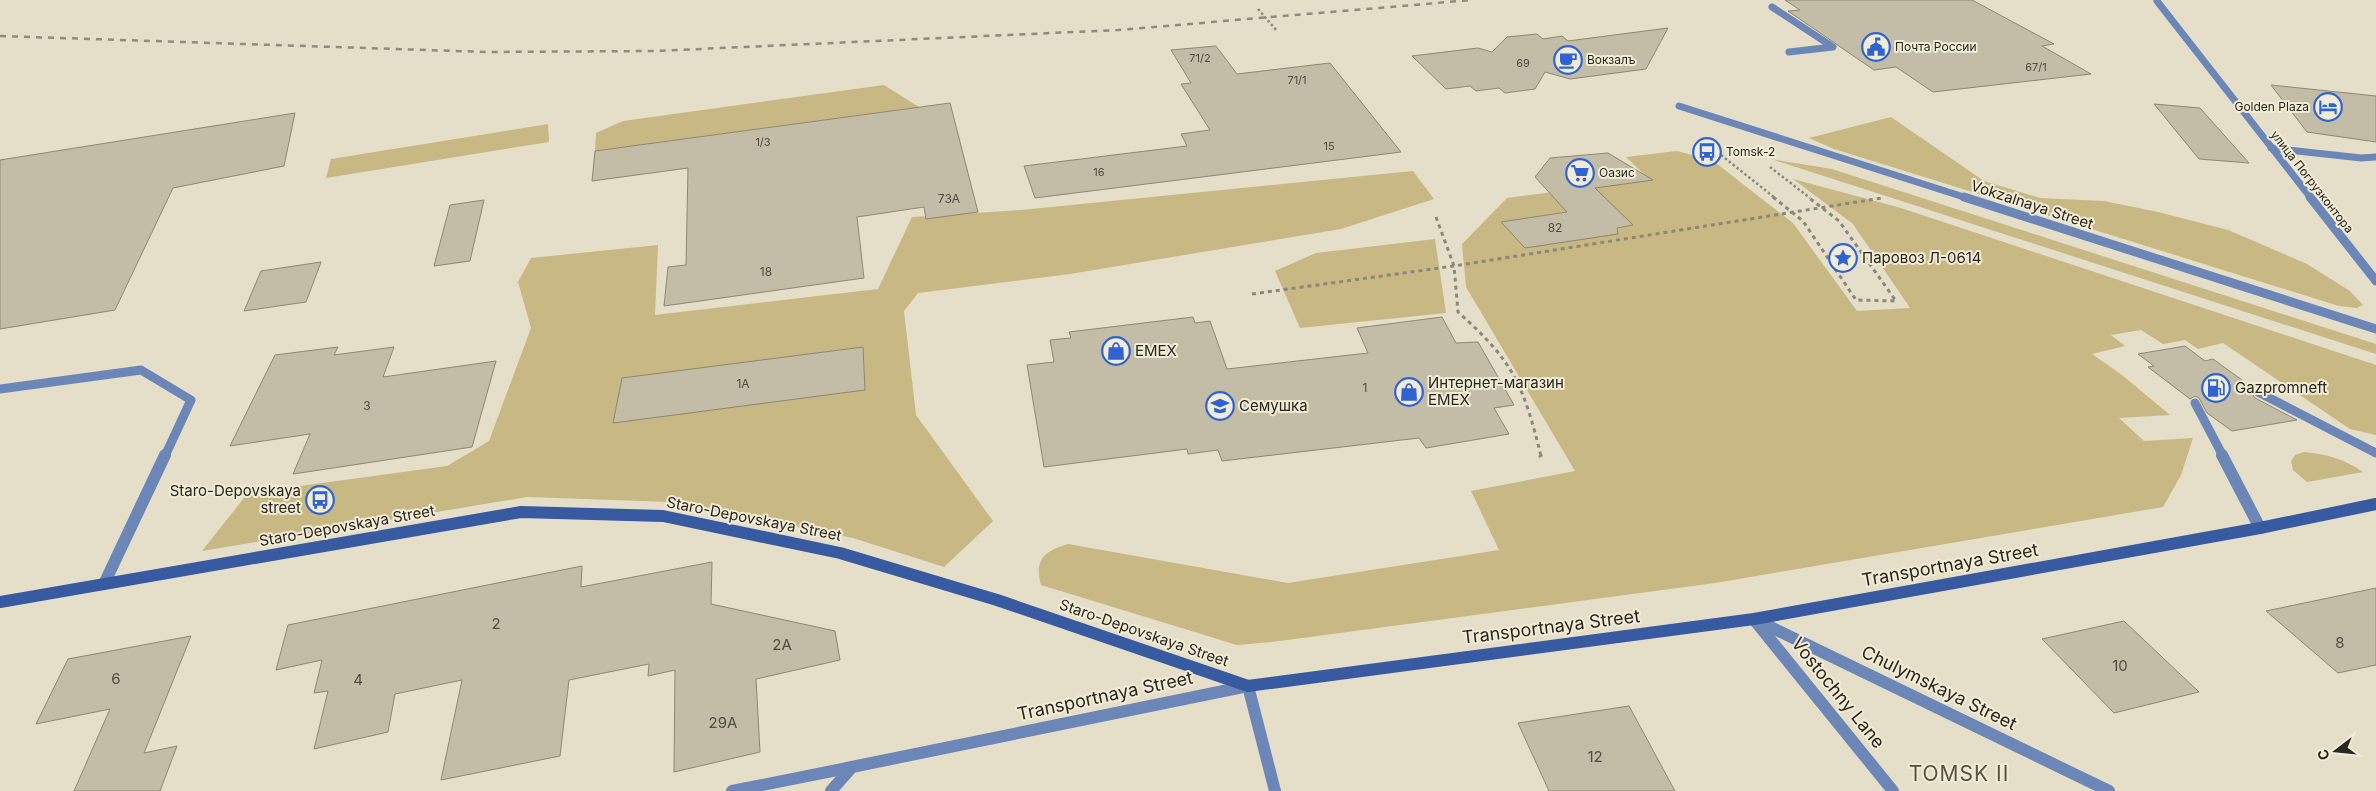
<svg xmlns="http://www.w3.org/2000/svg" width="2376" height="791" viewBox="0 0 2376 791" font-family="Inter,sans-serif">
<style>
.green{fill:#c8b883}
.building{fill:#c3bda7;stroke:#8d8773}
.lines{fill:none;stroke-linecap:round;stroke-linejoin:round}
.path-far2{stroke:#8c8879;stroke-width:2.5;stroke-dasharray:2.5 2.5;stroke-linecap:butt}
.path-far1{stroke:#8c8879;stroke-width:3;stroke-dasharray:4 4;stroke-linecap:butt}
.path{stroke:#8c8879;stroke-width:4;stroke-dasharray:4.5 4.5;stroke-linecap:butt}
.service-far2{stroke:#6d86b8;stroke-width:7}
.service-far1{stroke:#6d86b8;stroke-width:9}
.service{stroke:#6d86b8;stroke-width:12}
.pedestrian{stroke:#6d86b8;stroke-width:7}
.minor-far2{stroke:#6d86b8;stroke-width:7}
.minor-far1{stroke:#6d86b8;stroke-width:9}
.minor{stroke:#6d86b8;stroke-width:12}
.tertiary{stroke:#6d86b8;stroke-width:12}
.secondary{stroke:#375aa1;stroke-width:12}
.rail{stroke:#908b7c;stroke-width:2.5;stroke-dasharray:6 6;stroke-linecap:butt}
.labels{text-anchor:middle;stroke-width:4;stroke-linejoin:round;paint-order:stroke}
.far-number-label{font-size:11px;fill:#4f4c40}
.far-poi-label{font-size:12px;fill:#28261e;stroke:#f2ecd6;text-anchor:start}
.far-street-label{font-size:12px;fill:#28261e;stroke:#f2ecd6}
.number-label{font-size:12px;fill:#4f4c40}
.street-label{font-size:15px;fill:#28261e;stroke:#f2ecd6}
.poi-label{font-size:15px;fill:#28261e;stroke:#f2ecd6;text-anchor:start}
.near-number-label{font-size:15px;fill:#4f4c40}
.near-street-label{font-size:18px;fill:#28261e;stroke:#f2ecd6}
.near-quarter-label{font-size:21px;letter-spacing:1px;fill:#57513f;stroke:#f2ecd6}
</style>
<rect width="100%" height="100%" fill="#e5dfc9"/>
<g class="green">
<path d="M884,85L919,107L595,151L596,133L623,121Z"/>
<path d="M1891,117L1984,181L2040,198L2104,201L2158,212L2228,230L2307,264L2350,291L2363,305L2357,308L2339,306L1834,149L1809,138Z"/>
<path d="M548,124L549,142L326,178L331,159Z"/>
<path d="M1677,151L1712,160L1793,223L1857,311L1910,308L1853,224L1793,179L1901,208L2376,365V435L2350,429L2223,343L2198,349L2185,340L2163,344L2141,330L2111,335L2125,346L2092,354L2122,375L2170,415L2119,418L2144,441L2193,438L2181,475L2163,507L1715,583L1272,642L1237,645L1041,585C1034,560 1044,551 1068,544L1288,583L1499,550L1471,491L1575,471L1466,287L1462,244L1507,198L1650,180L1626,157Z"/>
<path d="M1771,159L1832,169L2376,344V354Z"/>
<path d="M1413,171L1434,199L1341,229L1070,274L918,293L904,311L916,415L993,521L944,567L853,538L670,502L527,497L202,551L248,493L447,466L489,441L531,328L518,282L531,258L658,245L655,315L878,289L912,217L1021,210Z"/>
<path d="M1435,239L1446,313L1300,328L1275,271L1316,253Z"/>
<path d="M2304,452C2327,454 2344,459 2363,472L2307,482L2293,470L2291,461L2295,455Z"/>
</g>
<g class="building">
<path d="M1785,0H1972L2054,44L2042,46L2091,74L1933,92L1896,67L1874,70L1788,11L1800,10Z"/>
<path d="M1668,28L1646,69L1570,79L1545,72L1535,89L1505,93L1499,88L1476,91L1470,86L1446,89L1412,56L1478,48L1492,52L1507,37L1537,34L1543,39L1562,36L1568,41Z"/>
<path d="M1216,46L1237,74L1330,63L1401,152L1035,198L1024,166L1187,146L1181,134L1210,130L1181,84L1191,83L1171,50Z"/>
<path d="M2271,85L2376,96V142L2307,132Z"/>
<path d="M950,103L978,212L926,219L924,207L857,217L864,278L664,306L668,267L686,265L688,168L592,181L595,151Z"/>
<path d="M2154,104L2200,108L2249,163L2199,159Z"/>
<path d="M295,113L284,166L173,188L115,310L0,329V160Z"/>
<path d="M1608,153L1653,180L1595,188L1633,225L1617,228L1618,234L1525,248L1501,222L1567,212L1535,177L1550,158Z"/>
<path d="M484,200L470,261L434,266L450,205Z"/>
<path d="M321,262L306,302L244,311L261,271Z"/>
<path d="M1193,317L1195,323L1210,321L1227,369L1368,353L1357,328L1442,317L1456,343L1478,342L1514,405L1494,408L1509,434L1426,448L1419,438L1222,461L1218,450L1188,454L1187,449L1044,467L1027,365L1054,362L1050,340L1071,338L1069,332Z"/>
<path d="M2185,346L2205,361L2213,359L2253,388L2252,393L2255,398L2297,420L2232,431L2207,413L2199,398L2195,396L2190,399L2148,367L2154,366L2138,354Z"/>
<path d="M338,347L334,355L394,347L383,377L496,361L472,447L293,474L310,434L230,446L275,355Z"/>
<path d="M863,347L865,390L613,423L622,378Z"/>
<path d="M712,562L711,604L835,631L840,660L756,679L760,752L674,772L675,670L648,676L649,664L569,680L560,756L441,780L462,680L395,694L388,732L314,749L328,691L314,693L322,660L276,670L288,625L582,566L581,587Z"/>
<path d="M2376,588V665L2338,673L2266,611Z"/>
<path d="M2124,621L2199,692L2114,713L2042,639Z"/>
<path d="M191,636L144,753L177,746L160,791H74L110,709L36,724L68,659Z"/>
<path d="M1629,706L1675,791H1549L1518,723Z"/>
</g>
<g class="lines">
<g class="path-far2">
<path d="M1258,9L1277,31"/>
<path d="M1721,155L1775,198"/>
<path d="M1770,167L1810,198"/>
</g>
<g class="path-far1">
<path d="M1773,197L1803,221L1856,300L1896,301L1839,221L1808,197"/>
<path d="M1436,217L1454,266L1458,312C1514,362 1523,384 1541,456"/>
<path d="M1252,294L1454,266L1882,198"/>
</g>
<path class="path" d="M1540,455L1541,457"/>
<g class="service-far2">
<path d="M1679,106L1967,198"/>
<path d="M2271,148L2361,158L2376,157"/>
</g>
<g class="service-far1">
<path d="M1964,197L2376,329"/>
<path d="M0,389L141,370L191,400L165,456"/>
<path d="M2258,392L2376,453"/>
<path d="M2195,403L2223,456"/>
</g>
<g class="service">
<path d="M2222,455L2260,528"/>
<path d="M104,584L165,455"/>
</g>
<path class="pedestrian" d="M1772,7L1833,47L1789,52"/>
<path class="minor-far2" d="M2157,1L2311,198"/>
<path class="minor-far1" d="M2310,197L2376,281"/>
<g class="minor">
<path d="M1754,619L2109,791"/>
<path d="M1756,622L1893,791"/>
<path d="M1248,686L1275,791"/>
<path d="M732,791L852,767"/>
</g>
<path class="tertiary" d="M831,791L852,767L1248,686"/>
<path class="secondary" d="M0,602L521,512L663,516L840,553L997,600L1248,686L1754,619L2260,528L2376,504"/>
<path class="rail" d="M0,36L487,52L655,51L1118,30L1472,0"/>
</g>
<defs>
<symbol id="civic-ring" viewBox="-11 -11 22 22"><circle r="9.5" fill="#f2ecd6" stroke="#3063d2" stroke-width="1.5"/><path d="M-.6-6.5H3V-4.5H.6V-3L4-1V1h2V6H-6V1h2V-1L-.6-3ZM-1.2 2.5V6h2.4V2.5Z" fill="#3063d2"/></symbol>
<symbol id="cafe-ring" viewBox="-11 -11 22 22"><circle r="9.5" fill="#f2ecd6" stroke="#3063d2" stroke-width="1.5"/><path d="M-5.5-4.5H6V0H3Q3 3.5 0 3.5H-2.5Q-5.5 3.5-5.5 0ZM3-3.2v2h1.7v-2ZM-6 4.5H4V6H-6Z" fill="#3063d2"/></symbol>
<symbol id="hotel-ring" viewBox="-11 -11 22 22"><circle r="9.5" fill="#f2ecd6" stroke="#3063d2" stroke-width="1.5"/><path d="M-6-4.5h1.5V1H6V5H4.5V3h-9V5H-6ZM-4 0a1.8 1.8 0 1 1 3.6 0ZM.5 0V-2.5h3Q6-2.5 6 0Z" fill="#3063d2"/></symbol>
<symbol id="bus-ring" viewBox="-11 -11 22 22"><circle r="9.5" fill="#f2ecd6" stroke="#3063d2" stroke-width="1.5"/><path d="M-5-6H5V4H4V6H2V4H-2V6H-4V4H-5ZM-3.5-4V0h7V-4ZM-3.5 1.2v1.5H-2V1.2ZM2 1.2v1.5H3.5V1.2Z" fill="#3063d2"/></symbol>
<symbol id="supermarket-ring" viewBox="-11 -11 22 22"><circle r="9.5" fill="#f2ecd6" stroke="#3063d2" stroke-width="1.5"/><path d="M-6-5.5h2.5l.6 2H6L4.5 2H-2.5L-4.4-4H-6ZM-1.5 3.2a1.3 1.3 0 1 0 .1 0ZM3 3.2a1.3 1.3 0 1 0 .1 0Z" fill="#3063d2"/></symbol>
<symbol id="sight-ring" viewBox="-11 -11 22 22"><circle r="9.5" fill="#f2ecd6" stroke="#3063d2" stroke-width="1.5"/><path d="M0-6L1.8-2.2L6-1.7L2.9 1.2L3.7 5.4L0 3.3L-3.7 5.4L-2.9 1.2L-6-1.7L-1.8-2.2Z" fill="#3063d2"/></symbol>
<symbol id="shop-ring" viewBox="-11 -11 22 22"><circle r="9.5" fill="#f2ecd6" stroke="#3063d2" stroke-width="1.5"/><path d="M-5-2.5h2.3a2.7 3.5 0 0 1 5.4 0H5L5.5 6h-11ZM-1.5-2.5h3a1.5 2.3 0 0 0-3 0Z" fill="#3063d2"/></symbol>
<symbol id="fuel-ring" viewBox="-11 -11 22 22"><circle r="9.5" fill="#f2ecd6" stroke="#3063d2" stroke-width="1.5"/><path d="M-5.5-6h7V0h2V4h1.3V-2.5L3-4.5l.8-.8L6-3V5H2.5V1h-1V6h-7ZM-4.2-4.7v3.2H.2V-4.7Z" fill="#3063d2"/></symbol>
<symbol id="school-ring" viewBox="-11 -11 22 22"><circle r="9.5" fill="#f2ecd6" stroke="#3063d2" stroke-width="1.5"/><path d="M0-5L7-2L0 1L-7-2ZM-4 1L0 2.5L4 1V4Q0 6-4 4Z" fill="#3063d2"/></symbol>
</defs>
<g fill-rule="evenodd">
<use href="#civic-ring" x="1860" y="31" width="32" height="32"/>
<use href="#cafe-ring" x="1552" y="44" width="32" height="32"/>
<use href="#hotel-ring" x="2312" y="91" width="32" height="32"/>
<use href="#bus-ring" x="1691" y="136" width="32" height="32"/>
<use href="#supermarket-ring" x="1564" y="157" width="32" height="32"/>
<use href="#sight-ring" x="1827" y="242" width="32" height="32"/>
<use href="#shop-ring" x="1100" y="335" width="32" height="32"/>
<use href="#fuel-ring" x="2200" y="372" width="32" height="32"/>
<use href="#shop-ring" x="1393" y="376" width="32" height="32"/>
<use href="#school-ring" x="1204" y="390" width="32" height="32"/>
<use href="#bus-ring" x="304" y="484" width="32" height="32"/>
</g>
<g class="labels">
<g class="far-number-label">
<text x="1200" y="62">71/2</text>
<text x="1523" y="67">69</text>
<text x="2036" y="71">67/1</text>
<text x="1297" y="84">71/1</text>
<text x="763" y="146">1/3</text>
<text x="1329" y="150">15</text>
<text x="1099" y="176">16</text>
</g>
<g class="far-poi-label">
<text x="1895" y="51">Почта России</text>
<text x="1587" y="64">Вокзалъ</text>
<text x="2309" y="111" text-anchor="end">Golden Plaza</text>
<text x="1726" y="156">Tomsk-2</text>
<text x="1599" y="177">Оазис</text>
</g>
<g class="far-street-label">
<text transform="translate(2312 182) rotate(52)" y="4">улица Погрузконтора</text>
</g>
<g class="number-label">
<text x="949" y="203">73А</text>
<text x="1555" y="232">82</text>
<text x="766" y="276">18</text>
<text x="743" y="388">1А</text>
<text x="1365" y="392">1</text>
<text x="367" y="410">3</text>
</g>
<g class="street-label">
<text transform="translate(2032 205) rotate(18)" y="5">Vokzalnaya Street</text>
<text transform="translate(754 519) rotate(11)" y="5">Staro-Depovskaya Street</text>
<text transform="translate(347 526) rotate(-10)" y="5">Staro-Depovskaya Street</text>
<text transform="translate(1144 633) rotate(19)" y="5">Staro-Depovskaya Street</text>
</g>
<g class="poi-label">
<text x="1862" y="263">Паровоз Л-0614</text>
<text x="1135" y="356">EMEX</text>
<text x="1428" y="388">Интернет-магазин<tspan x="1428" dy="17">EMEX</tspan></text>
<text x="2235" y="393">Gazpromneft</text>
<text x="1239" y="411">Семушка</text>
<text x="301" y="496" text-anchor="end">Staro-Depovskaya<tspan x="301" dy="17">street</tspan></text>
</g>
<g class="near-number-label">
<text x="496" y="629">2</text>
<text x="2340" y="648">8</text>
<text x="782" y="650">2А</text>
<text x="2120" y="671">10</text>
<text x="116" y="684">6</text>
<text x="358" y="685">4</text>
<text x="723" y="728">29А</text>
<text x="1595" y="762">12</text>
</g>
<g class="near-street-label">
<text transform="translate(1950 565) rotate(-10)" y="6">Transportnaya Street</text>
<text transform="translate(1551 627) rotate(-7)" y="6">Transportnaya Street</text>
<text transform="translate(1939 688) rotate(26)" y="6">Chulymskaya Street</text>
<text transform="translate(1838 693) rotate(51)" y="6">Vostochny Lane</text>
<text transform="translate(1105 696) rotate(-12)" y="6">Transportnaya Street</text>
</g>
<g class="near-quarter-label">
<text x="1959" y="781">TOMSK II</text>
</g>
</g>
<g transform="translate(2336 751) rotate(254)" stroke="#f2ecd6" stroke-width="4" paint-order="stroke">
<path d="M0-4L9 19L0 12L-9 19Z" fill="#28261e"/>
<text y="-8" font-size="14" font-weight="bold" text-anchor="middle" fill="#28261e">С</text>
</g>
</svg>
